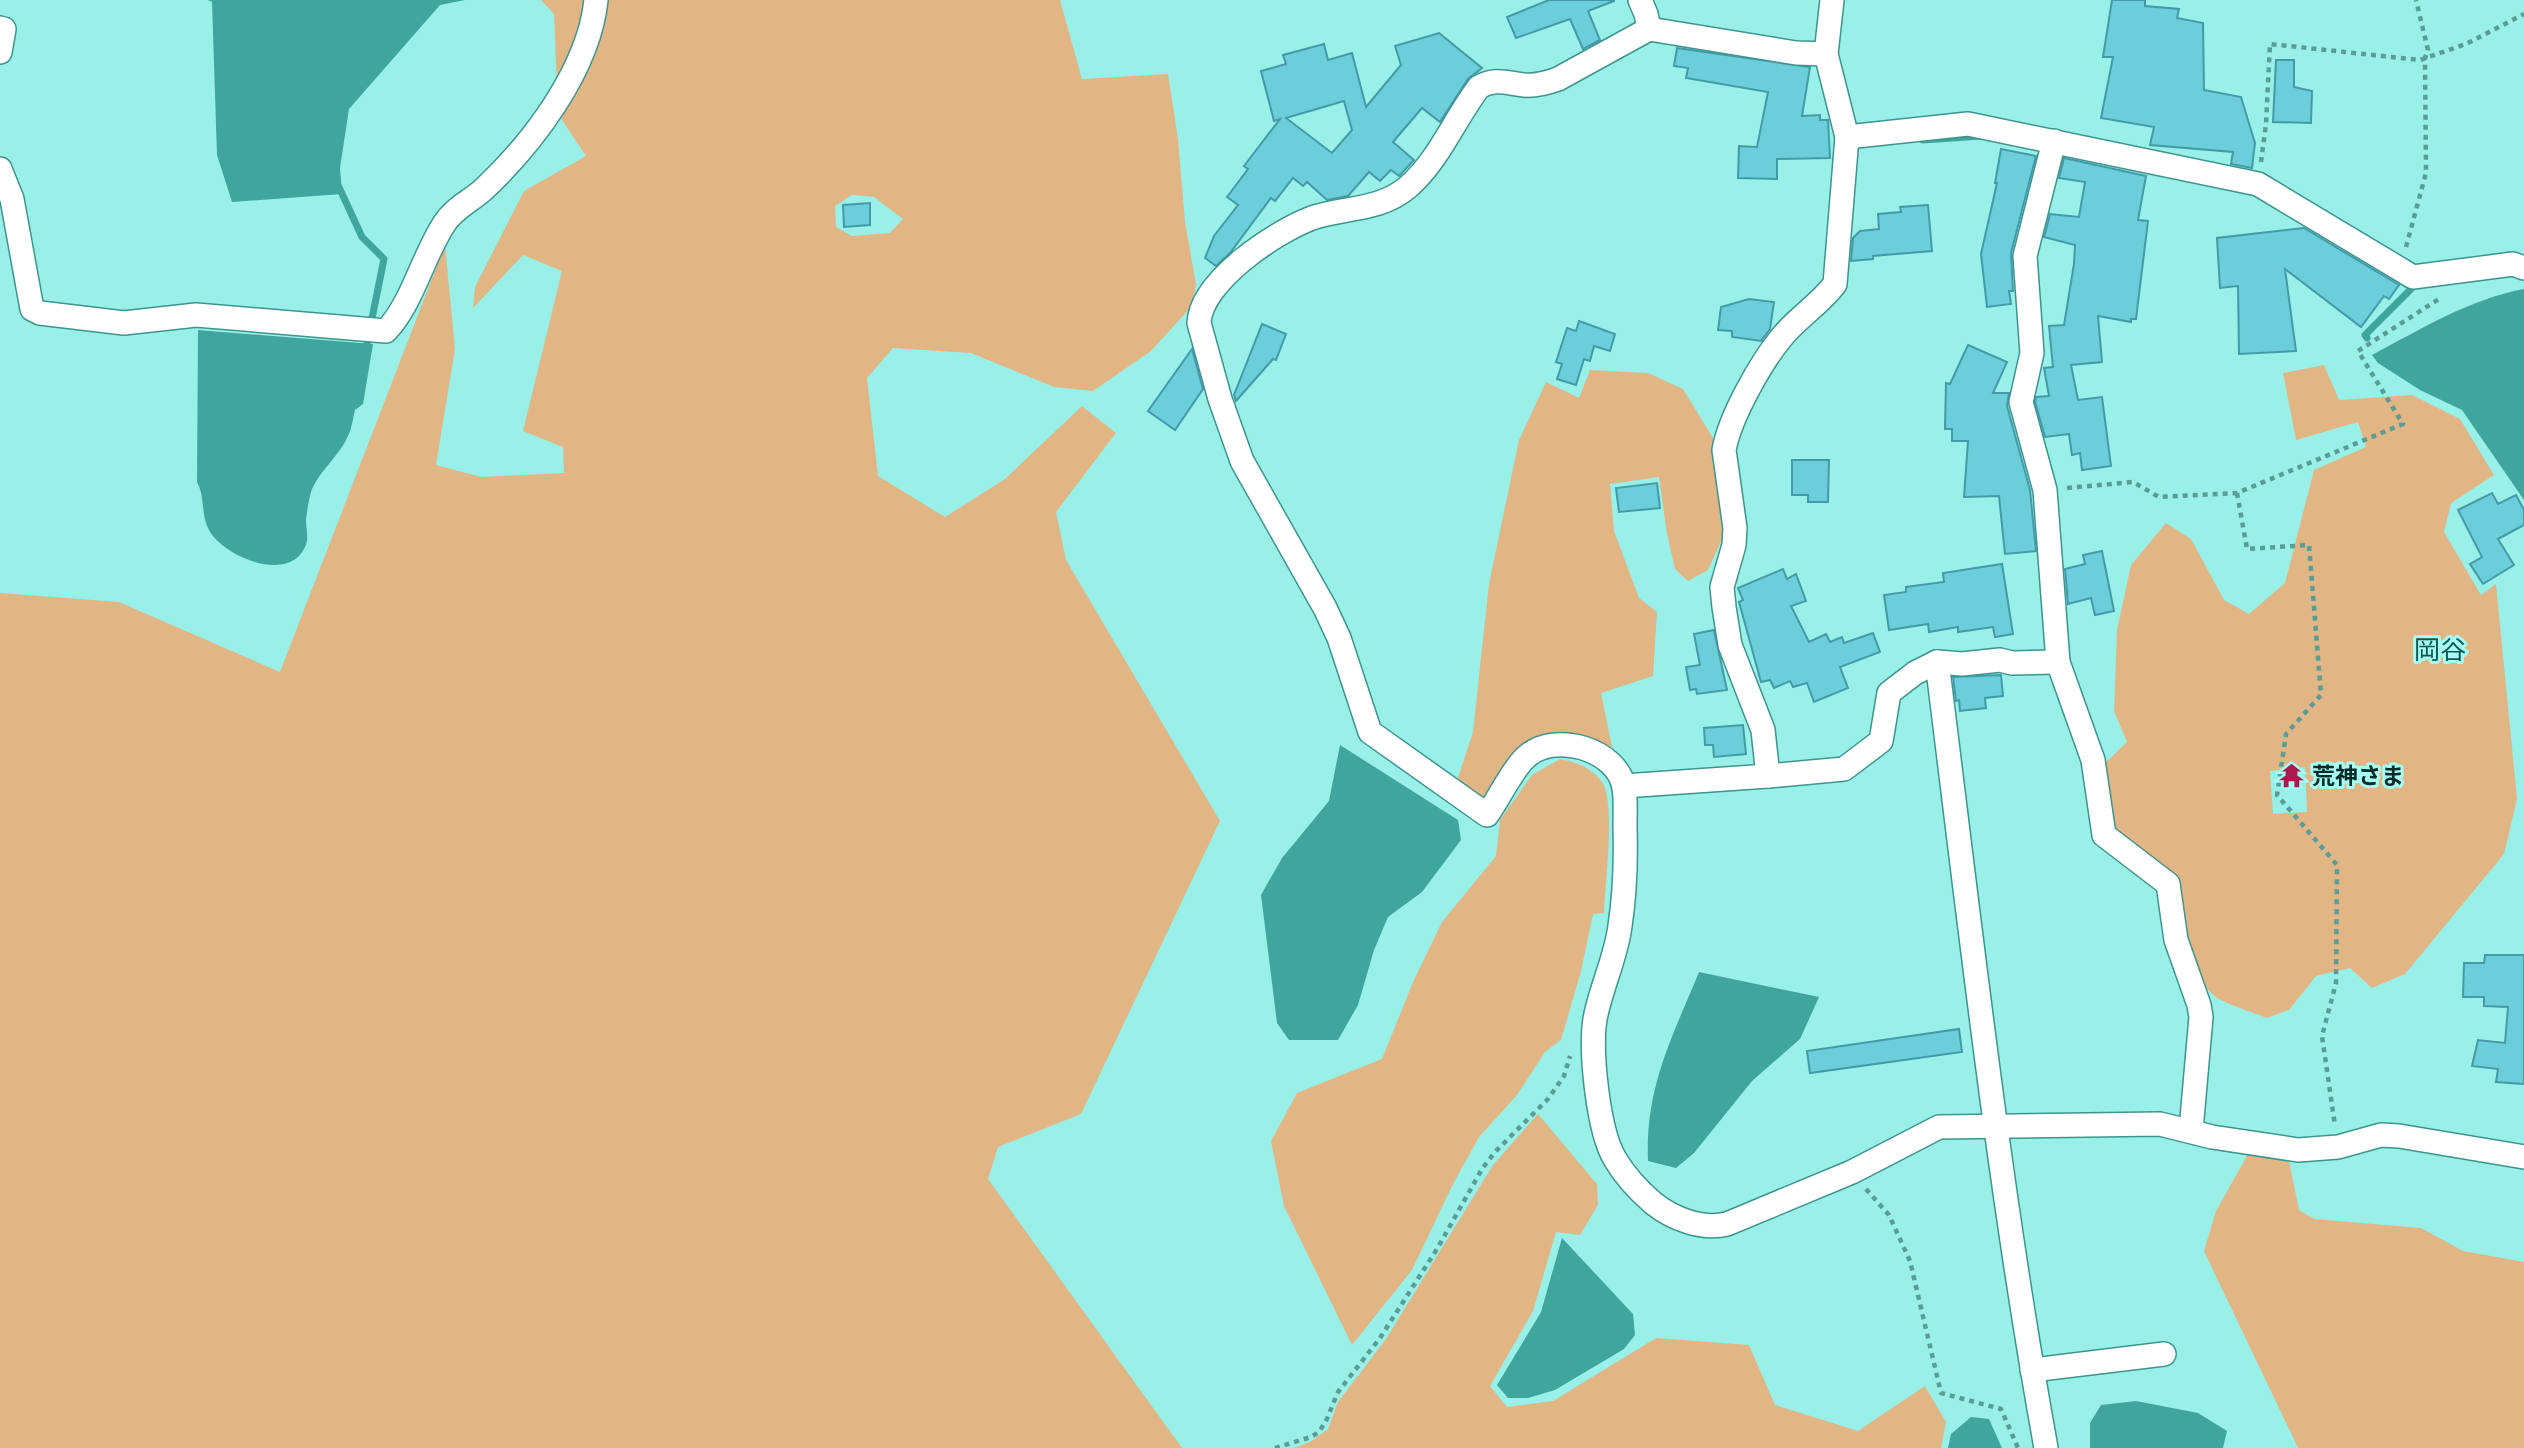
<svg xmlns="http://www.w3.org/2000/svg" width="2524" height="1448" viewBox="0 0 2524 1448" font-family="Arial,'Noto Sans JP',sans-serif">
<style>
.green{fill:#e2b585;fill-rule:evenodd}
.water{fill:#40a59d}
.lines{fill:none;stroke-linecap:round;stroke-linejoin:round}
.stream{stroke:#40a59d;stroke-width:7}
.building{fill:#6ccddb;stroke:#439ba7;stroke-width:2;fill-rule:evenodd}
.minor-casing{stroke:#3c958e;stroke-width:26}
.path{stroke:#5a9d97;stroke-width:4.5;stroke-dasharray:5 5;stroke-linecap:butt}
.minor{stroke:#fff;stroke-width:23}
.labels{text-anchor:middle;stroke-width:6;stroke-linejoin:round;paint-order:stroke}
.poi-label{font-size:23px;font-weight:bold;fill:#052c29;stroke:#a6fef5;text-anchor:start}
.quarter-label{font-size:26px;fill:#0c5752;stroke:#a6fef5}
</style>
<rect width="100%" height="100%" fill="#99f0e8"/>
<g class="green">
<path d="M541,0H1060L1082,79L1168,74L1178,139L1185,222L1196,284L1192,306L1151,351L1093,391L1054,387L971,353L893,348L867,378L878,476L945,517L1005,479L1082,406L1116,433L1056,512L1066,560L1220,821L1081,1114L998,1147L988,1179L1182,1448H0V593L119,602L280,672L445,245L455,349L436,465L481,477L564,473L563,447L523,431L562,271L523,255L473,308L475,287L524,191L586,156L558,114L554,14ZM852,195L874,197L903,219L890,233L852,236L836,227L835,206Z"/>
<path d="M2324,365L2339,400L2412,395L2460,419L2494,475L2451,503L2444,532L2481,595L2496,584L2517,799L2504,854L2405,974L2372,988L2350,968L2316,976L2289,1010L2267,1018C2252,1012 2235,1007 2221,1000C2187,981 2183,915 2177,880L2114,833L2103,765L2127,742L2114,711L2117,630L2131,565L2166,523L2191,539L2224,600L2249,614L2285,583L2314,470L2366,447L2358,422L2296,440L2283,373ZM2305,767L2307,812L2273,814L2270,771Z"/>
<path d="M1590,370L1648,373L1683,389L1713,438L1723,537L1708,570L1688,581L1675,569L1667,534L1659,477L1610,484L1614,531L1639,598L1657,612L1653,676L1601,693L1612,747C1584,736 1548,725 1522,747C1512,756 1493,789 1483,801L1456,784L1473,732L1489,584L1519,440L1546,382L1579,398Z"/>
<path d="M1560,759C1576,762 1591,767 1602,782C1616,802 1605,885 1604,913L1593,914L1581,971L1561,1040L1545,1052L1517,1095L1479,1137L1452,1186L1412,1270L1352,1345L1284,1206L1271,1141L1297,1093L1382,1059L1413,982L1442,922L1496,856L1500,820L1532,775Z"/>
<path d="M1538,1114L1597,1184L1598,1205L1580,1235L1556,1232L1533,1311L1490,1386L1507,1407L1553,1401L1656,1338L1749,1345L1775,1405L1858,1431L1925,1386L1946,1422L1941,1448H1294L1310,1442L1328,1429L1338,1402L1386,1339L1493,1165Z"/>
<path d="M2248,1154L2289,1161L2299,1210L2314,1219L2421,1228L2463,1251L2524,1262V1448H2298L2204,1251L2216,1211Z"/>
</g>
<g class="water">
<path d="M208,0H465L440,5L349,109L340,168L342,194L232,202L217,155L212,2Z"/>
<path d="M2524,289V500L2462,410L2420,390L2378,363L2372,355C2421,329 2470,299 2524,289Z"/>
<path d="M198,330L373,344L363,404L355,410C353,418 352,428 348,436C340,455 321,469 312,489C309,497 307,511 306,520C306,527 308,535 307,541C295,588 220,556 208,528C201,514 205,497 197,482Z"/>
<path d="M1340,745L1458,820L1461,840L1422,892L1388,917L1374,950L1358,1005L1338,1040H1289L1277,1023L1261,895L1282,858L1329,801Z"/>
<path d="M1699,972L1819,997L1800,1039L1752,1081L1694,1153L1676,1168L1648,1161C1645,1087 1672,1038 1699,972Z"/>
<path d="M1562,1238L1633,1314L1635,1335L1624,1349L1555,1390L1528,1398H1508L1497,1385L1541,1312Z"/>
<path d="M2136,1401L2198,1413L2227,1431L2223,1448H2090V1423L2101,1405Z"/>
<path d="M1971,1417L1989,1419L2002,1448H1948L1951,1434Z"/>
</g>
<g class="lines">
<g class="stream">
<path d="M1923,140L1981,136"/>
<path d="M338,185L362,237L384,259L365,353"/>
<path d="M2367,338L2365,335L2413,287L2406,283"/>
</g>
</g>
<g class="building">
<path d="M1549,0H1614V1L1588,11L1600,40L1583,49L1570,19L1516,38L1507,17Z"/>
<path d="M2112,0H2145V6L2179,9L2177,18L2203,23L2204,90L2241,97L2255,143L2252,168L2231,164L2233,152L2150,145L2154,127L2101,118L2113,57H2103Z"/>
<path d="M1439,33L1482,68L1468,79L1440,122L1422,108L1393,142L1414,160L1399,176L1391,170L1380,181L1369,172L1348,196L1327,200L1307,182L1303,186L1293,178L1275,201L1271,198L1230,253L1216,266L1205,258L1214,236L1238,205L1227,197L1248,169L1244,166L1280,119L1274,121L1261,71L1286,64L1283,55L1324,44L1328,60L1352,53L1366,107L1401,65L1395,46ZM1344,101L1352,130L1332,153L1286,118Z"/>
<path d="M1677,48L1810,67L1802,116L1820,115V120H1828L1830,158L1777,159V179L1738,178L1739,146L1757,147L1768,92L1686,78L1688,68L1674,66Z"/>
<path d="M2276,60H2294V87L2312,91L2311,123L2273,122Z"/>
<path d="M2001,149L2036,156L2011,253L2013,291H2009L2011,304L1987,307L1981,254L1997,183H1995Z"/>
<path d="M2064,158L2146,176L2138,220L2148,221L2136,319H2131V322L2098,316L2102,362L2071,365L2078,400L2102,397L2111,466L2082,470L2080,453L2072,455L2069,434L2045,437L2035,402L2036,397L2049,396L2044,368L2053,367L2049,326L2064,325L2074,264L2075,245L2044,237L2050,214L2079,217L2085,182L2059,178Z"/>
<path d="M870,203V225L844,227L843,205Z"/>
<path d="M1928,205L1932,251L1873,256V259L1851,261L1853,238L1860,231L1879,229L1878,214L1901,212L1900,207Z"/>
<path d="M2304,228L2399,285L2389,299L2384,296L2361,327L2285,269L2296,351L2239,354L2238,286L2220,288L2217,238Z"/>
<path d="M1749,299L1774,302L1770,329L1761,341L1732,337V331L1718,330L1721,307Z"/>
<path d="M1579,321L1615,334L1610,351L1594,346L1590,361L1584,359L1576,385L1557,379L1562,364L1556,362L1567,328L1576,331Z"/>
<path d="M1262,324L1286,334L1276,360L1273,359L1236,401L1234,395Z"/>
<path d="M1968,345L2007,362L1993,393H2009L2007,406L2030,490L2036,551L2005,554L1999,496L1964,497L1968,441H1952V429H1945L1946,383L1950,384Z"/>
<path d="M1192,349L1203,389L1175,430L1148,411Z"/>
<path d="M1792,460H1829L1828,502H1808V495H1792Z"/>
<path d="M1657,483L1660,508L1619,512L1616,488Z"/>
<path d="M2492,493L2498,504L2516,495L2524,510V525L2498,539L2514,565L2483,584L2470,564L2482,557L2458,510Z"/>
<path d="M2102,551L2114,611L2095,615L2091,598L2068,604L2065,569L2085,564L2083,555Z"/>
<path d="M2002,564L2013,634L1995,637L1993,627L1958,632V627L1929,632L1928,624L1889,630L1884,595L1906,592V587L1944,582L1943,573Z"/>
<path d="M1783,569L1787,579L1796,574L1806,601L1791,606L1809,642L1826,634L1830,642L1842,637L1844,643L1873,633L1880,652L1840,667L1848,688L1814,702L1807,683L1793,687L1790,681L1774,688L1770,680L1761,682L1739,602L1743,600L1738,588Z"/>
<path d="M1714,630L1727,690L1697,694L1696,689L1690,690L1686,667L1700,665L1694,634Z"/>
<path d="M2001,675L2003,696L1985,698L1986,708L1960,711L1959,700L1956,701L1953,677Z"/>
<path d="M1743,725L1746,754L1714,757L1713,745H1705L1704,728Z"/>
<path d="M2485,955H2524V1084L2496,1082L2498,1069L2472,1066L2478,1040L2505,1043L2508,1007L2484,1006V997H2463L2464,963H2484Z"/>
<path d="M1959,1029L1962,1052L1810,1073L1807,1051Z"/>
</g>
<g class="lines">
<defs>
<g id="minor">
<path d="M1640,0L1646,14L1649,29"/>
<path d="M1832,0L1826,54L1847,137L1968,124L2258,184L2413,277L2513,264L2524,268"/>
<path d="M0,28L4,29L0,52"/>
<path d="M1826,54L1796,53L1649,29L1558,79C1547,83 1536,86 1524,85C1506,83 1495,78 1479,87C1454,120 1439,160 1408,187C1380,211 1344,207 1312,218C1275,232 1201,281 1199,323L1220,399L1242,461L1325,608L1339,638L1370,732L1487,815C1498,800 1512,770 1525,758C1553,730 1618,749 1624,788C1626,800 1625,814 1625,826C1626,860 1625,893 1620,926C1616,958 1601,987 1595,1019C1590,1051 1598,1131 1615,1159C1625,1176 1638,1190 1653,1203C1673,1219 1702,1230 1727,1224L1852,1172L1939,1127L2160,1124L2212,1137L2298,1150L2338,1147L2381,1135L2399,1136L2524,1157"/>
<path d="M1847,137L1835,284C1819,305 1797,318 1781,338C1760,364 1730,417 1724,450L1735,528L1734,545L1722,587L1724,607L1730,645L1763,730L1768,776L1844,769L1881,741L1889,693L1915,673L1937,662L1962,664L2000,660L2012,663L2058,662"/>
<path d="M2054,141L2025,256L2032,353L2021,402L2045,490L2058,662L2093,760L2104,835L2168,884L2176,940L2199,1005L2201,1017L2191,1130"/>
<path d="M0,169L12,199L32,309L40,313L124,323L196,315L386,331C413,302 422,258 444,224C454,208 471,201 484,189C533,143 589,69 596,0"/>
<path d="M1937,662C1970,925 1999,1188 2046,1448"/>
<path d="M1624,786L1768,776"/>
<path d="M2032,1370L2164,1354"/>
</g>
</defs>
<use href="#minor" class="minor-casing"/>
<g class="path">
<path d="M2261,162L2266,124L2270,44L2420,60L2466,44L2524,14"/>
<path d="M2406,247L2426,173L2425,58L2428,50L2416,0"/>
<path d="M2067,488L2133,482L2159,497L2237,493L2403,424L2358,351L2442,297"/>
<path d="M2237,493L2247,549L2309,545L2321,695L2286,734L2277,795L2337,865L2336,983L2322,1036L2335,1126"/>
<path d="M1866,1189L1889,1215L1910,1261L1941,1393L2001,1409L2018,1448"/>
<path d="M1275,1448L1311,1437L1319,1432L1326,1421L1338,1392L1380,1338L1437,1249L1482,1169L1495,1152L1548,1099L1564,1076L1570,1056"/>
</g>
<use href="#minor" class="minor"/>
</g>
<defs>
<symbol id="temple-bare" viewBox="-9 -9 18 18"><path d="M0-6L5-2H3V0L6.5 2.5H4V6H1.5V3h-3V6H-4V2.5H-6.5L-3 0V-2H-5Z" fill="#ac194c" stroke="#a6fef5" stroke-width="2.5" paint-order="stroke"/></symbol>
</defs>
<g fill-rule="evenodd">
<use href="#temple-bare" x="2274" y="758" width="35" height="35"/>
</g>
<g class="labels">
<g class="poi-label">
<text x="2312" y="784">荒神さま</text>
</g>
<g class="quarter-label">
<text x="2440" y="659">岡谷</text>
</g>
</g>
</svg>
